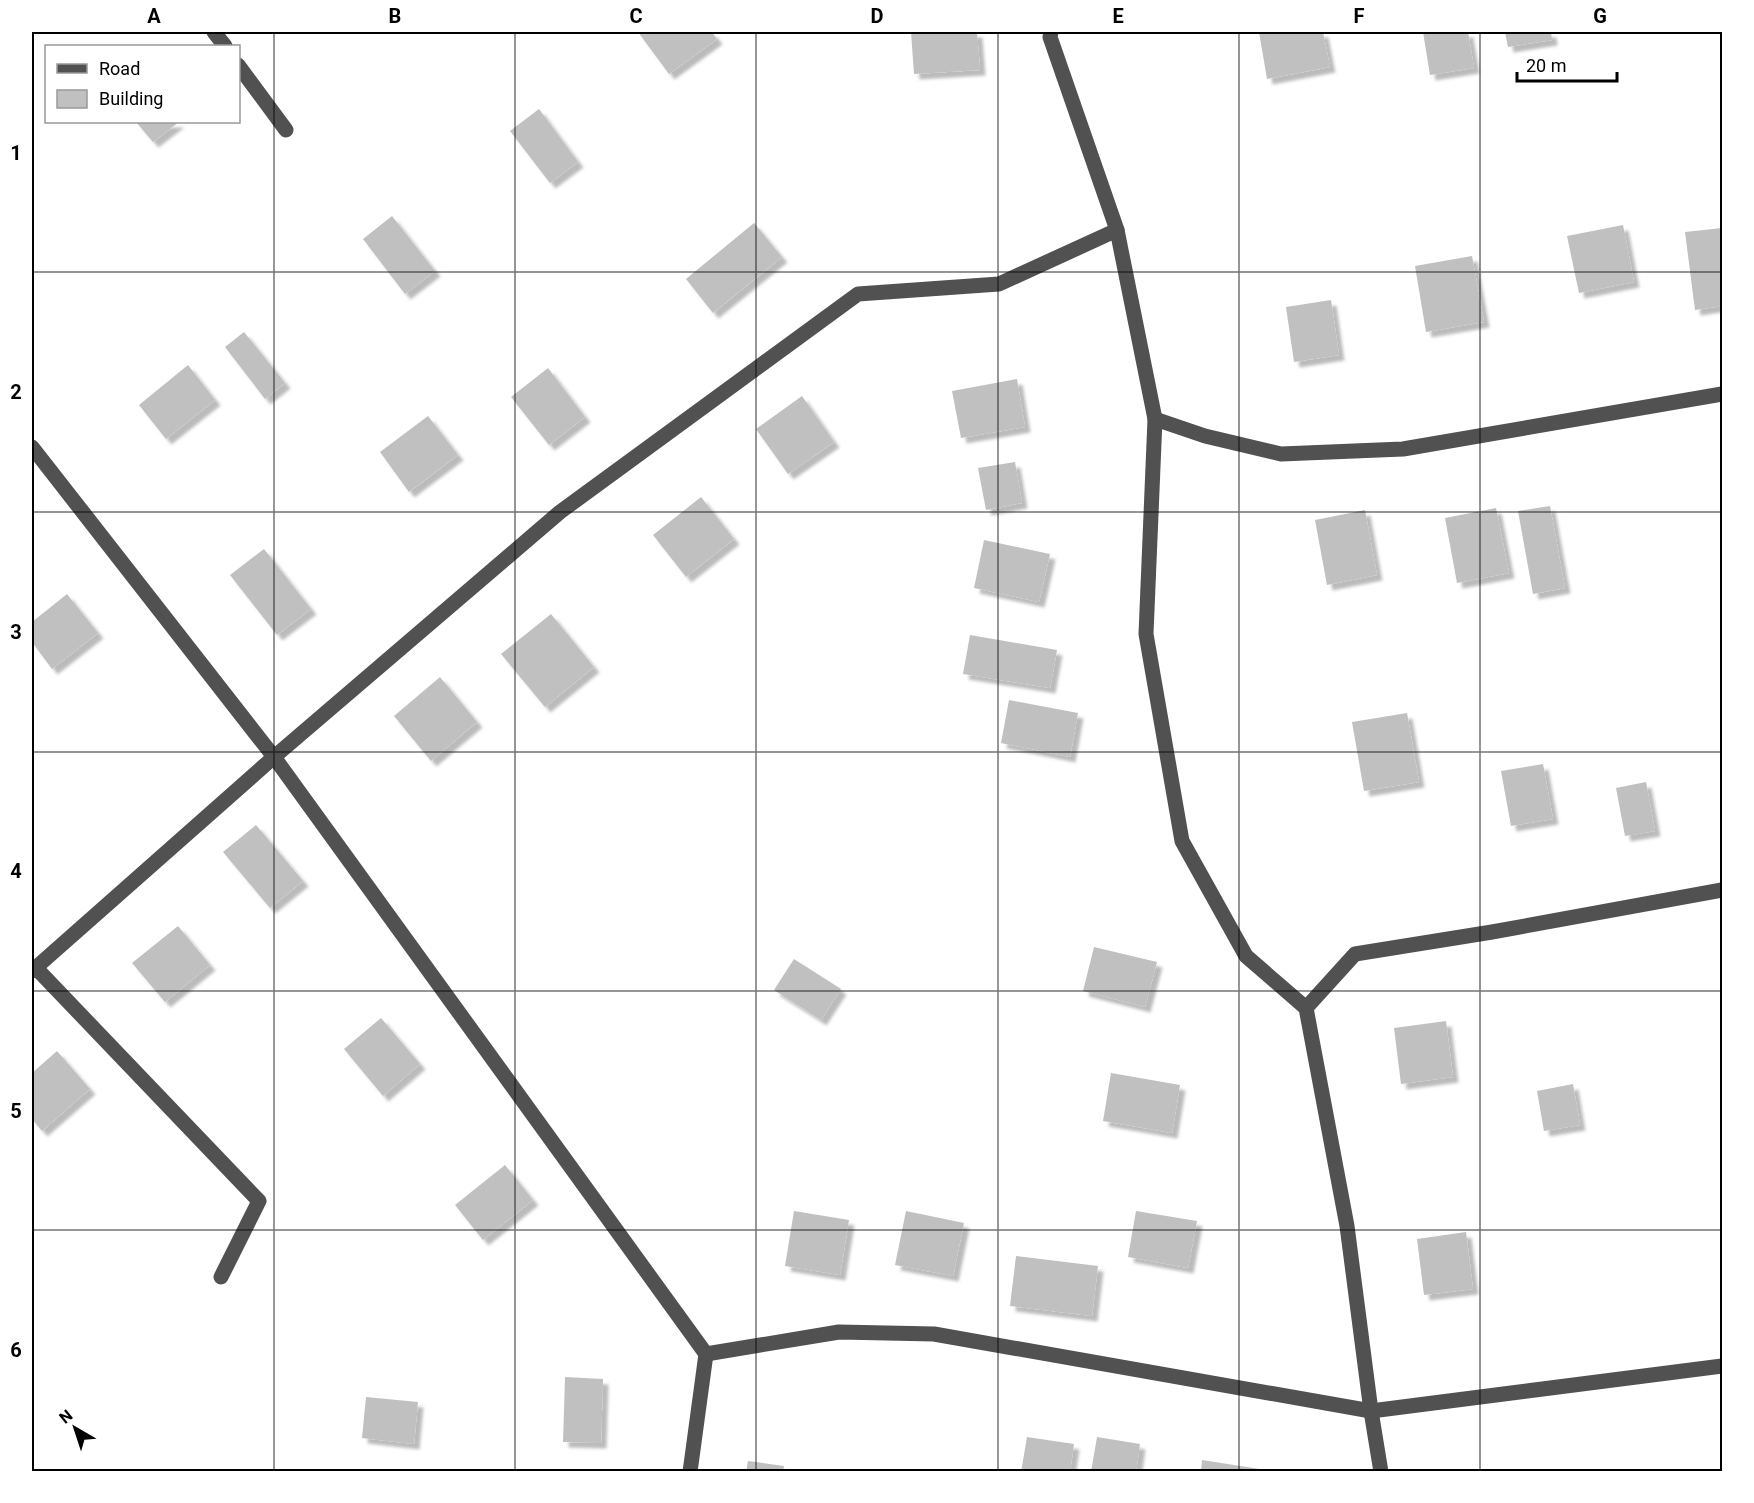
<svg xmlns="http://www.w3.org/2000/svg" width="1754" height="1503" viewBox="0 0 1754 1503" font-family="Roboto,sans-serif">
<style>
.building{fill:#c0c0c0;filter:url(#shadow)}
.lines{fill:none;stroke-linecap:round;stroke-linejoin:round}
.minor{stroke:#515151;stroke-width:15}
.grid{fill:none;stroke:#000;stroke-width:1.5;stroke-opacity:0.55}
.neatline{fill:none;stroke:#000;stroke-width:2}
.grid-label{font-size:20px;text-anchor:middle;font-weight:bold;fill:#000}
</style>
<defs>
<filter id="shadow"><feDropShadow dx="5.5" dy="5.5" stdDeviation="1.5" flood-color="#0004"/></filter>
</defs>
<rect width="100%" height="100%" fill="#fff"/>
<g class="building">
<path d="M638,32H712L717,39L669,74Z"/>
<path d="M911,32H977L980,70L914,74Z"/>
<path d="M1259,32H1323L1330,67L1267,79Z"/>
<path d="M1423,32H1468L1474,68L1430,75Z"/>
<path d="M1505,32H1551L1552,40L1508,47Z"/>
<path d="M539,109L578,162L550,183L510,131Z"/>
<path d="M136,122H179L153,142Z"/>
<path d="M392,216L435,271L405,294L363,239Z"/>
<path d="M754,223L782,257L713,313L686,279Z"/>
<path d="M1623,225L1634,282L1579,293L1567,236Z"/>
<path d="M1722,228V306L1695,310L1685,232Z"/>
<path d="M1472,256L1484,322L1426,332L1415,266Z"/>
<path d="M1331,300L1339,355L1294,362L1286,307Z"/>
<path d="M244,332L285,383L265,399L225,347Z"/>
<path d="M188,365L215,400L166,439L139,405Z"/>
<path d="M548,368L585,417L549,445L511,397Z"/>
<path d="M1017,379L1025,427L961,438L952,391Z"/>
<path d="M802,396L834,442L788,474L756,429Z"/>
<path d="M428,416L458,455L409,492L380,452Z"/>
<path d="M1015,462L1022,503L986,510L978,468Z"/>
<path d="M701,497L734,539L686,577L653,535Z"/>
<path d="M1550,506L1565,588L1533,594L1518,511Z"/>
<path d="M1496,508L1509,573L1457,583L1445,518Z"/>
<path d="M1365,510L1377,575L1327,585L1315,520Z"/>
<path d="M984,540L1050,554L1039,602L974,588Z"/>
<path d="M264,549L311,609L277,635L230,575Z"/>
<path d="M67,594L98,633L52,669L32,642V622Z"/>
<path d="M551,614L594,667L545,707L501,654Z"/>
<path d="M970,635L1057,650L1050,688L963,674Z"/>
<path d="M440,677L477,722L431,761L394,716Z"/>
<path d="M1009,700L1078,713L1070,757L1001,743Z"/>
<path d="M1407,713L1419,782L1364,791L1352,722Z"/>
<path d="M1543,764L1553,819L1511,826L1501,771Z"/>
<path d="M1646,782L1655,831L1625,836L1616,788Z"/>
<path d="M256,825L303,881L270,908L223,852Z"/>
<path d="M178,926L210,965L165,1002L132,963Z"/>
<path d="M1094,947L1157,962L1145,1007L1083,991Z"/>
<path d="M794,959L841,989L821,1020L774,990Z"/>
<path d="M381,1018L420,1064L383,1096L344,1049Z"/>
<path d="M1446,1021L1453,1077L1401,1084L1394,1028Z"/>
<path d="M57,1051L90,1089L42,1131L32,1119V1073Z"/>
<path d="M1111,1073L1180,1085L1172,1133L1103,1121Z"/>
<path d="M1573,1084L1580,1125L1544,1131L1537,1091Z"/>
<path d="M505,1165L533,1200L483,1240L455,1205Z"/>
<path d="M794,1211L849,1220L840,1275L785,1266Z"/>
<path d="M906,1211L964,1223L953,1276L895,1265Z"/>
<path d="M1136,1211L1197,1221L1188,1268L1128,1257Z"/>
<path d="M1466,1232L1473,1289L1424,1295L1417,1239Z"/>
<path d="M1016,1256L1098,1266L1092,1316L1010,1306Z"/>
<path d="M565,1377L603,1379L601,1443L563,1442Z"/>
<path d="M366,1397L418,1402L414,1444L362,1438Z"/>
<path d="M1027,1437L1074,1444L1070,1472H1021Z"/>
<path d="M1097,1437L1140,1444L1136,1472H1091Z"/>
<path d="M1202,1460L1266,1470V1472H1201Z"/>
<path d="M748,1461L784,1466L783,1472H746Z"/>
</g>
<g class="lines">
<g class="minor">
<path d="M214,32L225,46"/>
<path d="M1051,32L1050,37L1117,230L1155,419L1146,634L1182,841L1246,956L1306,1008L1347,1226L1371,1411L1381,1472"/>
<path d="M238,65L286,130"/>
<path d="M1155,419L1205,436L1281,454L1403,449L1722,394"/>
<path d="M32,447L274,757L706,1354L690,1472"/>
<path d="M36,968L259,1201L221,1277"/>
<path d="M32,971L274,757L560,512L858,294L999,284L1117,230"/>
<path d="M1306,1008L1355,954L1492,932L1722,890"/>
<path d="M706,1354L839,1332L934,1334L1371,1411L1722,1366"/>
</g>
</g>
<path class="grid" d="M274,32V1472M515,32V1472M756,32V1472M998,32V1472M1239,32V1472M1480,32V1472M32,272H1722M32,512H1722M32,752H1722M32,991H1722M32,1230H1722"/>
<rect width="1754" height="1503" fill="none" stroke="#ffffff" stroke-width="66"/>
<rect x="45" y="45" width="195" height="78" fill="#ffffff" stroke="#999999" stroke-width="1.5"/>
<rect x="57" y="64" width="30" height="9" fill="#515151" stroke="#999999" stroke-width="1.5"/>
<text x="99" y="75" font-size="18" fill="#000000">Road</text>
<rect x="57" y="90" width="30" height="18" fill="#c0c0c0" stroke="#999999" stroke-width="1.5"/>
<text x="99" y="105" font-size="18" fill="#000000">Building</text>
<g transform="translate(75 1428) rotate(321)" stroke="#ffffff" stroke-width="4.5" paint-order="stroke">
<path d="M0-4.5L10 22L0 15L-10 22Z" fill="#000000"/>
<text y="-9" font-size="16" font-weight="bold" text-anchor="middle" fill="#000000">N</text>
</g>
<path d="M1517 72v9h100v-9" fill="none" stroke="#000000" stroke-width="3"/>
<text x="1526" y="72" font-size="18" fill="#000000" stroke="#ffffff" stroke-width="4.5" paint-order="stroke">20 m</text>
<rect x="33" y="33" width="1688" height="1437" class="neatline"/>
<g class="grid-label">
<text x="154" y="23">A</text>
<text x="395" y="23">B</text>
<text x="636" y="23">C</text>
<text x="877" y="23">D</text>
<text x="1118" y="23">E</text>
<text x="1359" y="23">F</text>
<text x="1600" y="23">G</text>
<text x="16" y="160">1</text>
<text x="16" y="399">2</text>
<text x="16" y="639">3</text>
<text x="16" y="878">4</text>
<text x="16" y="1118">5</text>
<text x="16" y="1357">6</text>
</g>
</svg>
